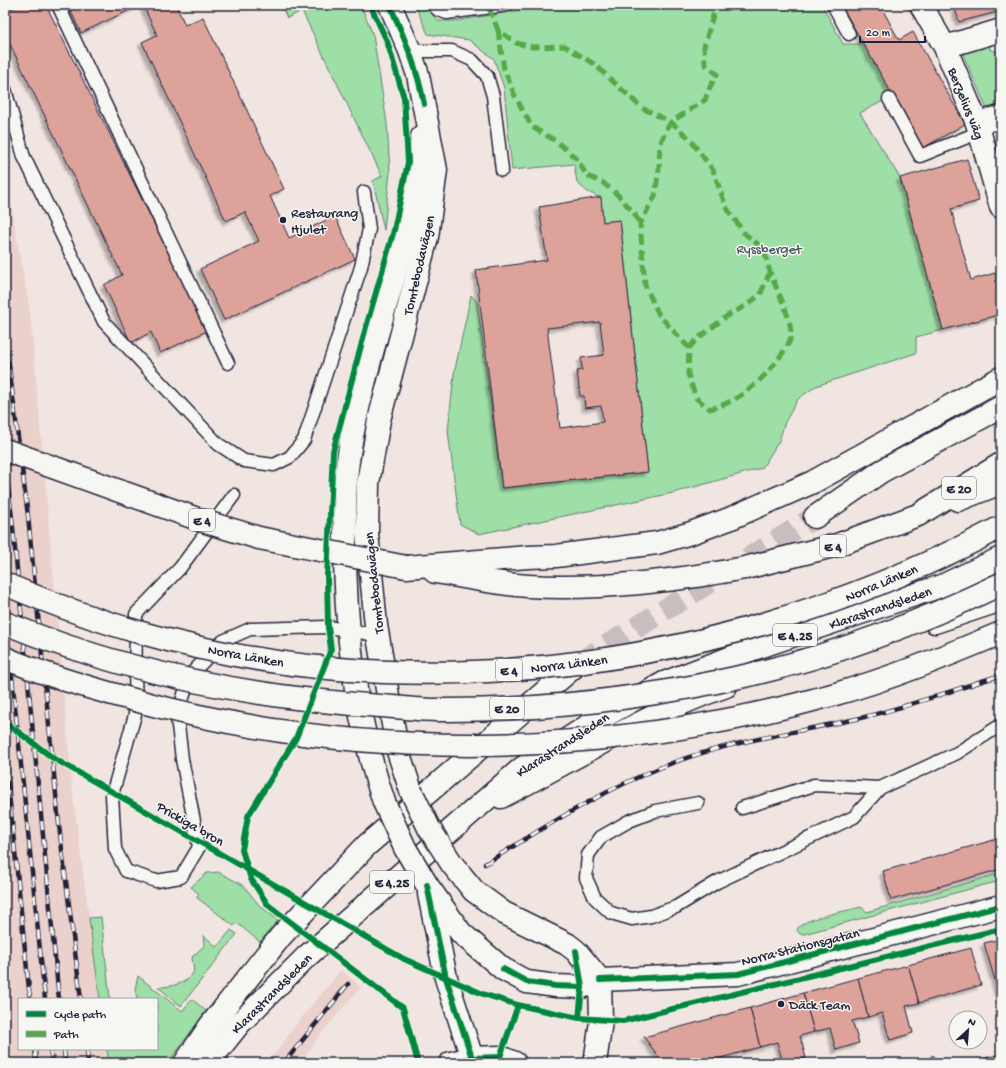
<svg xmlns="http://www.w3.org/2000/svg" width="1006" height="1068" viewBox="0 0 1006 1068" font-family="'Gochi Hand',sans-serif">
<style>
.built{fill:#ebd1cc}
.green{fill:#9edea7;stroke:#608071}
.building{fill:#dda39b;stroke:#22223b;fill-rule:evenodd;filter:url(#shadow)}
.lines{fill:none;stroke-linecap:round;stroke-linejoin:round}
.trunk-tunnel{stroke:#c8bec0;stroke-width:22;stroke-dasharray:22 11;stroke-linecap:butt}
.service-casing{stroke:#22223b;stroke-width:15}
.minor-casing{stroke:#22223b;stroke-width:25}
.tertiary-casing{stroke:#22223b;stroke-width:25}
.trunk-casing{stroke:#22223b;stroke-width:25}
.motorway-casing{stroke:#22223b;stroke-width:25}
.service{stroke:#f6f6f2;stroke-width:12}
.minor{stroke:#f6f6f2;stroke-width:22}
.tertiary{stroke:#f6f6f2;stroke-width:22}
.trunk{stroke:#f6f6f2;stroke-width:22}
.motorway{stroke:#f6f6f2;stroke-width:22}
.rail-casing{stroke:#22223b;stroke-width:4.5}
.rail{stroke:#f6f6f2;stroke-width:3;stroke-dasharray:9;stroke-linecap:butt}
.minor-bridge-casing{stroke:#22223b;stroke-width:25;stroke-linecap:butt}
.motorway-bridge-casing{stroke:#22223b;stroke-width:25;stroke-linecap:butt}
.minor-bridge{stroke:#f6f6f2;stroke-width:22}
.motorway-bridge{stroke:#f6f6f2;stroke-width:22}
.quiet{stroke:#53aa46;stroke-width:5;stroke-dasharray:10 5;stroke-linecap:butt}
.cycleway-casing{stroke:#f6f6f2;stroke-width:8}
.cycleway{stroke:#00873e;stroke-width:6}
.poi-dot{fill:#22223b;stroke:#f6f6f2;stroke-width:1.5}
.labels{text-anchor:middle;stroke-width:3;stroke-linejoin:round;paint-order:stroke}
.shield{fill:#f6f6f2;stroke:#626272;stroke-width:1}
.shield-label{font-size:13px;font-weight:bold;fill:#22223b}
.street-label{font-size:14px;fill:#22223b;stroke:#f6f6f2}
.poi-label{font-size:14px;fill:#22223b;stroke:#f6f6f2;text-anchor:start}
.park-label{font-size:14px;fill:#475a5b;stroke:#f6f6f2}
</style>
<defs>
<filter id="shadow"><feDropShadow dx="-3.5" dy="3.5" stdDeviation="1" flood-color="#0004"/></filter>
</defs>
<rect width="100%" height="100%" fill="#f1e5e1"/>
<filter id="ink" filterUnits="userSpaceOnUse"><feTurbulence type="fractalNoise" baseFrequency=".025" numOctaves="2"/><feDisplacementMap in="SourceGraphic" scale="8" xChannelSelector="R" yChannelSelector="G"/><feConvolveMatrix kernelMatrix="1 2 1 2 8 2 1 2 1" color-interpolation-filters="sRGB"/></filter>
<g filter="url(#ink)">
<g class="built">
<path d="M5,171L30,312L73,796L100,999H19V1049H107L109,1063H5Z"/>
<path d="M341,970L361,987L320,1035L301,1063H268L298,1022Z"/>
</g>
<g class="green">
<path d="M281,5H361L373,35L387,123L390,172L384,230L373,181L382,176L302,11L287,18Z"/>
<path d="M415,5H425L438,21H455L553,5H822L843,44H864L893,96L860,113L900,178L943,330L916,337V353L816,386L798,399L785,422L779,441L762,468L673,493L479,534L460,524L448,431L454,374L471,295L477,302L502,488L648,472L620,220L603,222L601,198L588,192L577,183L574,164L512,170L504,88L494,59L469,40L428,34Z"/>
<path d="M995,38L989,49L998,52L1001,46V107L989,114L960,47Z"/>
<path d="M218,872L243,885L259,905L278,920L260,942L237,923L234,926L196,897L199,894L191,887L207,873Z"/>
<path d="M1001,873V881L988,884L804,934H800L797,930C800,918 848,911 861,907L867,912Z"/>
<path d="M101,917L110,999H100L89,918Z"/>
<path d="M231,930L237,934L181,1006L158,987C169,987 188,984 193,973C195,968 192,962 192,957L204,946L203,935L217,947Z"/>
<path d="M138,976L182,1011L192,999L206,1011L168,1063H109L107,1049H157V999H137L135,989Z"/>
</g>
<g class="building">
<path d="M19,5H46L207,331L160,353L151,332L131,343L104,285L122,275L5,34V12Z"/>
<path d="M68,5H140L81,33Z"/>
<path d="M143,5H176L185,25L203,17L284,189L270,196L289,238L335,216L355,259L224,320L200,269L259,241L245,212L226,221L142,42L157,35Z"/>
<path d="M841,5H880L899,40L913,32L965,124L923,148Z"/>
<path d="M954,5H1001V11L959,22Z"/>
<path d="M967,159L979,201L951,209L971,280L995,273L1001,294V314L943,330L900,178Z"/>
<path d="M601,197L603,222L620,220L648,472L502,488L476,270L547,260L539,207ZM600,322L604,355L581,358L582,370L577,371L580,396H584L585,408L601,406L603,422L560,428L547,328Z"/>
<path d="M1001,838V869L891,900L883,871Z"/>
<path d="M1001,939V994H999L984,943Z"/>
<path d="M971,948L981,985L919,1003L908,965Z"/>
<path d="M908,965L919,1003L906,1006L913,1033L890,1040L882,1013L868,1017L858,978Z"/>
<path d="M858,978L868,1017L852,1021L859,1043L836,1050L830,1028L814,1032L803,993Z"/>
<path d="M803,993L814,1032L800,1036L806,1058L783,1063L777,1042L760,1047L750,1008Z"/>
<path d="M750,1008L760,1047L717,1059L720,1063H663L644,1037Z"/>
<path d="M1000,1054L1001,1063H968Z"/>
<path d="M933,1055L939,1063H923Z"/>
</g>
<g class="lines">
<path class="trunk-tunnel" d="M579,663L815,517"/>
<defs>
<g id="service">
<path d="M58,5L228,363"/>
<path d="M433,5L438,10L447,13L507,5"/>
<path d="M833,5L849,34"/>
<path d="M410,51H452L472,60L487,76L493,96L502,170"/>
<path d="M5,89L24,157L104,322L218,444L244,461L274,465L290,457L304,440L361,267L369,229L364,192"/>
<path d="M889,99L920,156L980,132"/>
<path d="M234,495L180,568L136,614L135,715L112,795L115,849L126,871L156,881L181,877L199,847L182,759L177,717L190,675L223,641L250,629L328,627L377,635"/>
<path d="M698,803L655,811L629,821L601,837L588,855L586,878L595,898L611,913L632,919L651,916L676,907L717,882L854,817L880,788L957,753L1001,725"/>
<path d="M742,808L814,785L880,788"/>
</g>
<g id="minor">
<path d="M390,5L410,51L418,75L436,170L427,237L379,420L368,483L367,533L376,625L397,748L411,791"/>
<path d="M921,5L945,47L977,123L1001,207"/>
<path d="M945,47L1001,30"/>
<path d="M977,123L1001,117"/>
<path d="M384,802C354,715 344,622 345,530C345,513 345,496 346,479C349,443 358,407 367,372C386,294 418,218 422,137"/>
<path d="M452,864L474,891L504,913L567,944L576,951L600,980"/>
<path d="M427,885L461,933L503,969L527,982L556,986L582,987L600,980"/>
<path d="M429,894L446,978L472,1058"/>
<path d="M451,1063L472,1058L500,1057L515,1063"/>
<path d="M595,1063L601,1021L600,980"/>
</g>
<path id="tertiary" d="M600,980L738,974L1001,906"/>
<g id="trunk">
<path d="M815,517L882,471L1001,407"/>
<path d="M935,622L1001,600"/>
<path d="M501,797C575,759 646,714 726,686"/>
<path d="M185,1063L210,1026L281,936L367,845L576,665"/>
<path d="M208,1063L239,1024L306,957L521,769L594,722L664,683L753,649L944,585L1001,558"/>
</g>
<g id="motorway">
<path d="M958,500L1001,483"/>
<path d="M918,515L1001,464"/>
<path d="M406,567L528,557L556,556L657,543L691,533L729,519L813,482L1001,378"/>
<path d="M435,572C466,577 496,584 528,586C601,590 673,581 745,568"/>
</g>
</defs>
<use href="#service" class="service-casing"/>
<use href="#minor" class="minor-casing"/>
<use href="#tertiary" class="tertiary-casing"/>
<use href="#trunk" class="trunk-casing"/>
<use href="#motorway" class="motorway-casing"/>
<use href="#service" class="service"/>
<use href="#minor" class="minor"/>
<use href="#tertiary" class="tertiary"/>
<use href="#trunk" class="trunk"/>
<use href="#motorway" class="motorway"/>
<defs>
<g id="rail">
<path d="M5,334L28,516L60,834L81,999"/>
<path d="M5,463L12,518L59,999"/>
<path d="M5,608L45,999"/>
<path d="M5,754L30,999"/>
<path d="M485,864C541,829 596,794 657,769C721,742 790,734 856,719C905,708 953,690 1001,675"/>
<path d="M35,1049L36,1063"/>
<path d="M50,1049L52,1063"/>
<path d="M64,1049L65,1063"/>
<path d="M87,1049L88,1063"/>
<path d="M284,1063L348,984"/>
</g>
</defs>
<use href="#rail" class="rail-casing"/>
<use href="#rail" class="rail"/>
<defs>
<g id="minor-bridge">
<path d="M411,791L429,828L452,864"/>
<path d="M384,802L405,848L427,885"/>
</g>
<g id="motorway-bridge">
<path d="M5,450L206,522L259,538L406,567"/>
<path d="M745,568L837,545L918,515"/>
<path d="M5,584C50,603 95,620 142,633C428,715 741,665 1001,527"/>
<path d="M5,623C124,672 253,698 381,706C400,707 419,710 438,710C542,711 647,698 749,675C836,655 921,622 1001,584"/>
<path d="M5,658C45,675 86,687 127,698C357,763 603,759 832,695C890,679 946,656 1001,633"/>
</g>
</defs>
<use href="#minor-bridge" class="minor-bridge-casing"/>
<use href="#motorway-bridge" class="motorway-bridge-casing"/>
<use href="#minor-bridge" class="minor-bridge"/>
<use href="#motorway-bridge" class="motorway-bridge"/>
<g class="quiet">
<path d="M489,8L498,30L516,43L533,47L565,46L594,64L642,108L671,122L688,137L713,170L726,207L744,233L765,250C768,280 787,301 791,331C792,341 785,350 779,358C761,382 740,401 710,409L696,398L688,374L689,348L659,315L645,285L640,224L655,196L659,169L660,145L665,132L671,122L705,100L709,89L717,74L705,64L704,47L716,5"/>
<path d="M498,30L504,69L515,96L532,127L556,141L577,159L587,176L602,182L618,195L634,213L640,224"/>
<path d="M689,348L697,339L727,316L745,306L760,295L769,274"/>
</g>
<defs>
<g id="cycleway">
<path d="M370,5L387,41L404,98L408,162L394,230L366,327L333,451L327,576L328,627L331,649L296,738L248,816L242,850L251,879L268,905L403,1008L418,1063"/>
<path d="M390,5C405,40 417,67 424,104"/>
<path d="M5,722L53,758L404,959L483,994L518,1005L579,1018L623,1021L1001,929"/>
<path d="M427,885L446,978L472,1058"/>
<path d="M576,951L582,987L579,1018"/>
<path d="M503,969L527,982L556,986L582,987"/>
<path d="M600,980L738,974L1001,906"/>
<path d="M451,1063L472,1058L500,1057L518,1005"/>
</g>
</defs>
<use href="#cycleway" class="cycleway-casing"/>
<use href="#cycleway" class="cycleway"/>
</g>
</g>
<g class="poi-dot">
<circle cx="283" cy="220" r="4"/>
<circle cx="781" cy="1004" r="4"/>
</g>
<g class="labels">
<g class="shield">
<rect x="942" y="477" width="34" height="22" rx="3"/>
<rect x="189" y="509" width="26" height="22" rx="3"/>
<rect x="820" y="535" width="26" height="22" rx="3"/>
<rect x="773" y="624" width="44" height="22" rx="3"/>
<rect x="496" y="659" width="26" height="22" rx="3"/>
<rect x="490" y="697" width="34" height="22" rx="3"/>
<rect x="370" y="871" width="44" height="22" rx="3"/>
</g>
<g class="shield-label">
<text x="959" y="493">E 20</text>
<text x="202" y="525">E 4</text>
<text x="833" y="551">E 4</text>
<text x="795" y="640">E 4.25</text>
<text x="509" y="675">E 4</text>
<text x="507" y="713">E 20</text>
<text x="392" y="887">E 4.25</text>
</g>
<g class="street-label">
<text transform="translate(967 103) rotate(68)" y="5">Berzelius väg</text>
<text transform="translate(418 265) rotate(-77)" y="5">Tomtebodavägen</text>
<text transform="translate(881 582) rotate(-23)" y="5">Norra Länken</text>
<text transform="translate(373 583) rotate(-96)" y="5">Tomtebodavägen</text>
<text transform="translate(880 607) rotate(-19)" y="5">Klarastrandsleden</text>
<text transform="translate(246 655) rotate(10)" y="5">Norra Länken</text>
<text transform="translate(569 663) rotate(-7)" y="5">Norra Länken</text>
<text transform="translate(562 744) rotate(-33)" y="5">Klarastrandsleden</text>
<text transform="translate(191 823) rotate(30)" y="5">Prickiga bron</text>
<text transform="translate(800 946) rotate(-14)" y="5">Norra Stationsgatan</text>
<text transform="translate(271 993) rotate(-45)" y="5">Klarastrandsleden</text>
</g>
<g class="poi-label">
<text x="291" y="217">Restaurang<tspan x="291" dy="16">Hjulet</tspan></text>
<text x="789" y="1009">Däck Team</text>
</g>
<g class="park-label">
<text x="769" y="253">Ryssberget</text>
</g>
</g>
<rect width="1006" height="1068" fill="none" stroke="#f6f6f2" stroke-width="20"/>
<rect x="10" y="10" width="986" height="1048" fill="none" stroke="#22223b" stroke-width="1.5" filter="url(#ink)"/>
<rect x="18" y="998" width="140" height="52" fill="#f6f6f2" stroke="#a1a1a9"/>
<rect x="26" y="1011" width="20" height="6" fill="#00873e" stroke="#a1a1a9"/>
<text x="54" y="1018" font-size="12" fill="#22223b">Cycle path</text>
<rect x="26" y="1031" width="20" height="6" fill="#53aa46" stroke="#a1a1a9"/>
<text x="54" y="1038" font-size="12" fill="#22223b">Path</text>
<g transform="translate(968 1030) rotate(26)"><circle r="19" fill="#f6f6f2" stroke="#a1a1a9"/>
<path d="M0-3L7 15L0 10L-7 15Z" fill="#22223b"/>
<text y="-6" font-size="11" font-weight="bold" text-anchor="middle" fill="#22223b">N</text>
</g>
<path d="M860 36v6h65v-6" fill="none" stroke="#22223b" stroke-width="2"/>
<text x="866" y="36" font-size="12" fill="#22223b" stroke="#f6f6f2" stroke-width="3" paint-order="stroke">20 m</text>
</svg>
